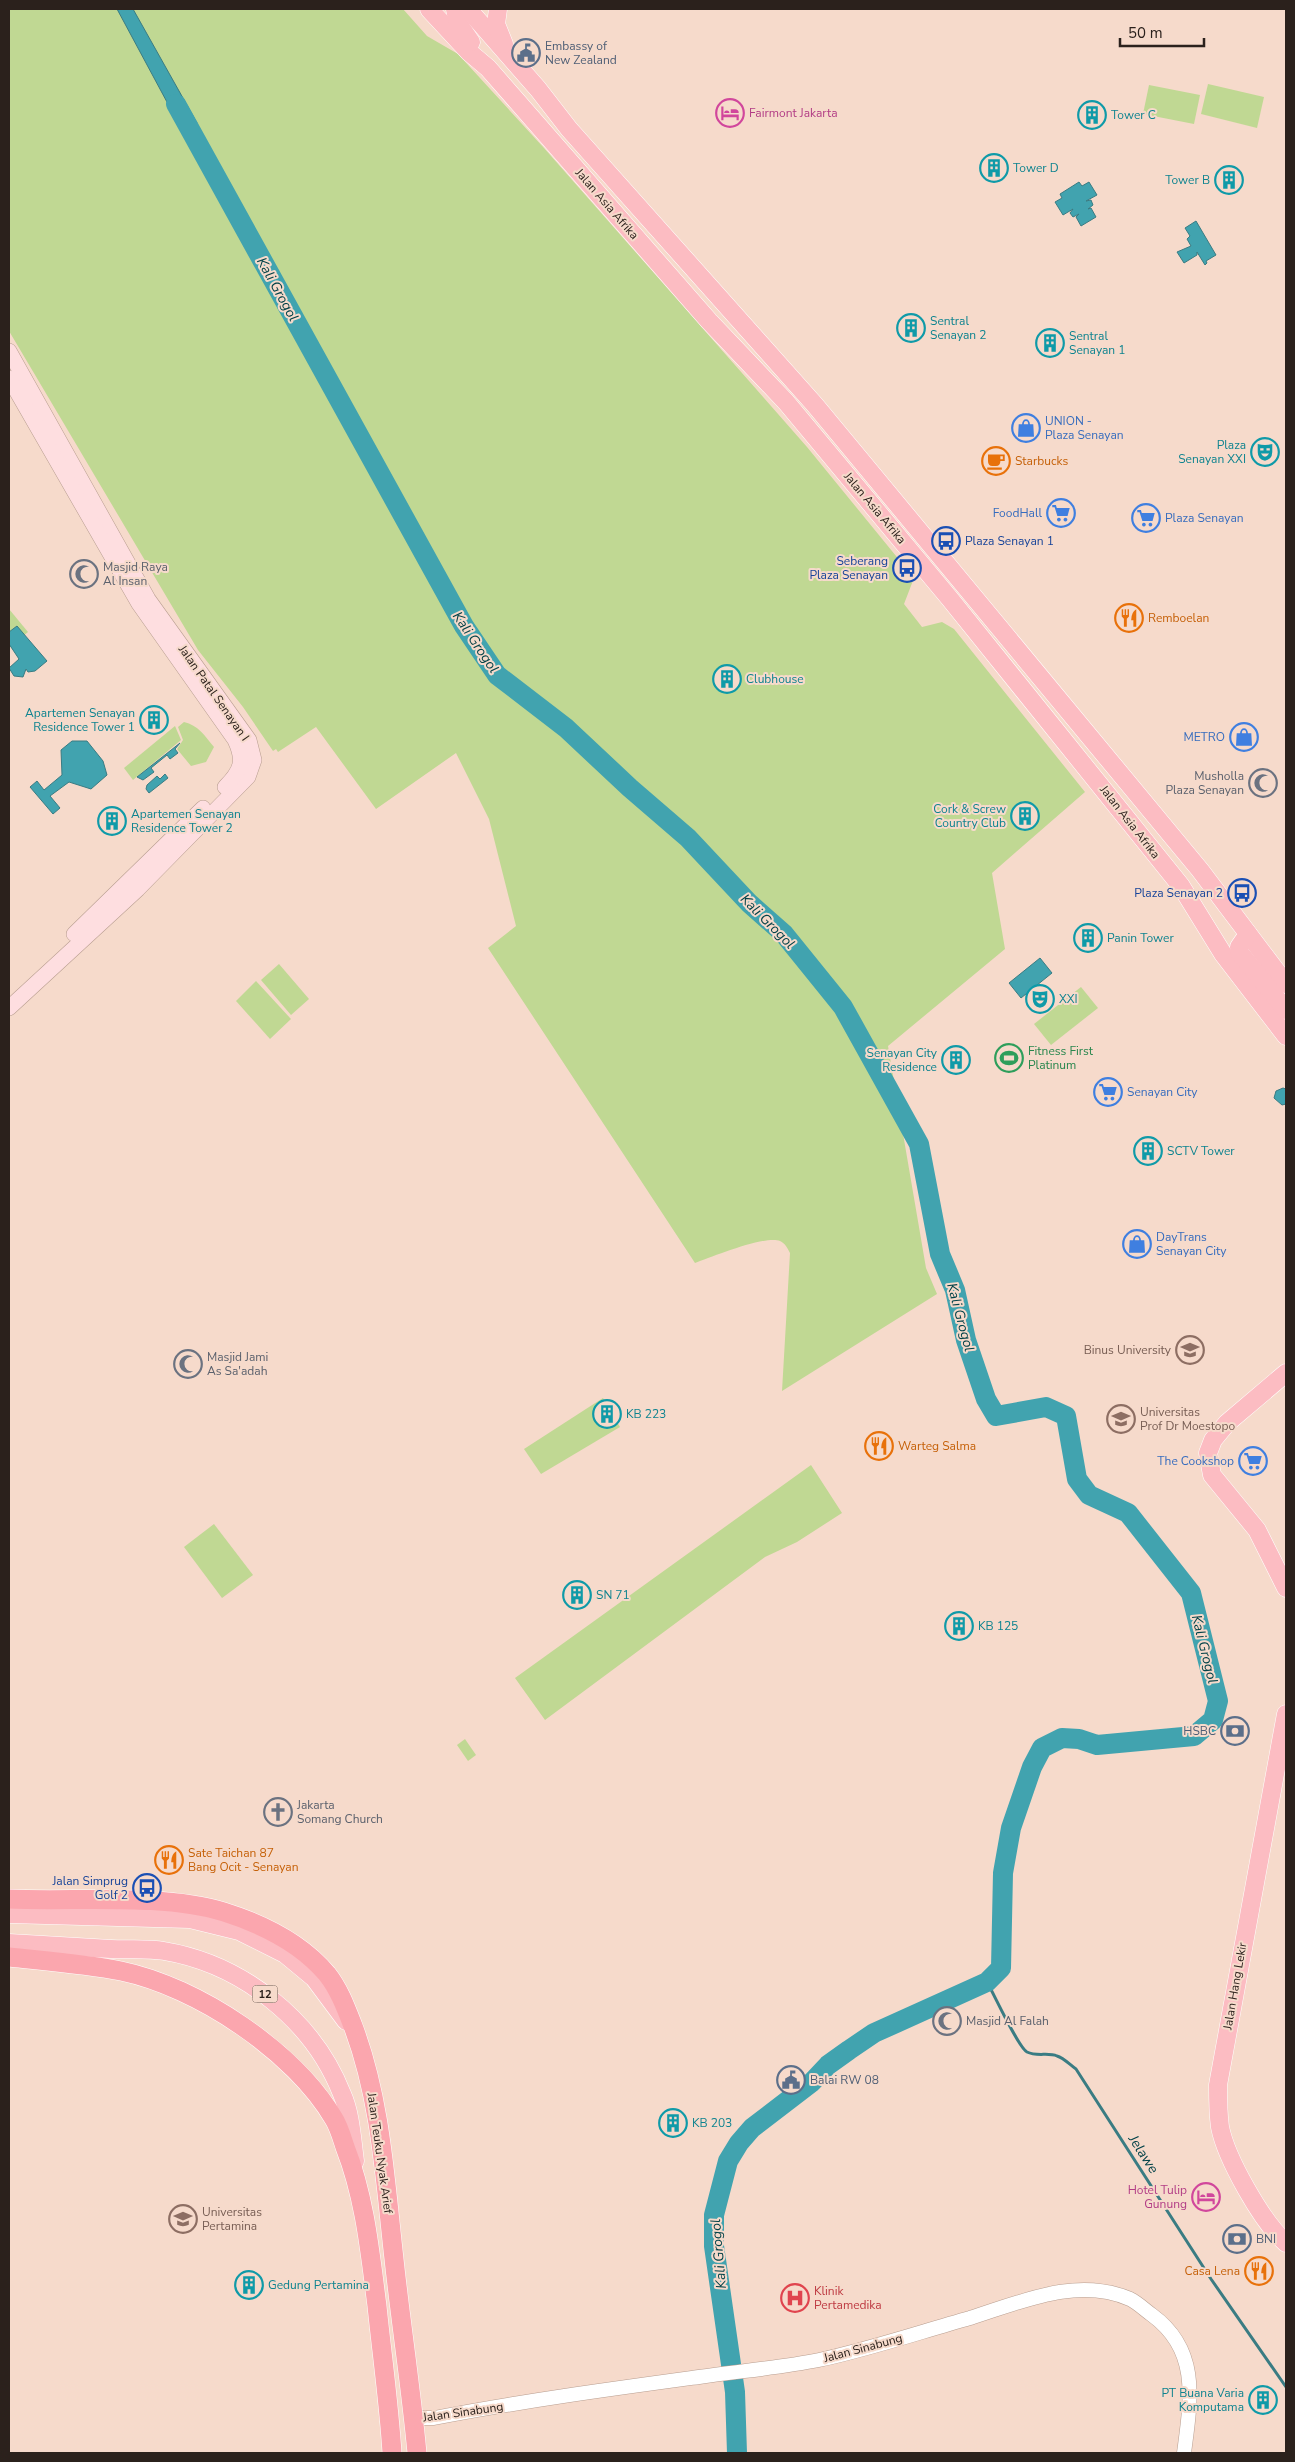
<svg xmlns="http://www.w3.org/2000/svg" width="1295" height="2462" viewBox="0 0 1295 2462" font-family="'Nunito Sans',sans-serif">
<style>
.green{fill:#c0d893}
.water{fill:#41a3af;stroke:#3a7c83}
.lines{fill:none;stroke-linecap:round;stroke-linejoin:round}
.stream{stroke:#3a7c83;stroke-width:3}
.river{stroke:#41a3af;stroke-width:20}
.tertiary-casing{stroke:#b89e90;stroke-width:15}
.secondary-casing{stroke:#b89e90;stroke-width:16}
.primary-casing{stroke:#fff;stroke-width:19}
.trunk-casing{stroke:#fff;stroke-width:20}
.tertiary{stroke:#fff;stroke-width:14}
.secondary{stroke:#fedee0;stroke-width:15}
.primary{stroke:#fcbcc2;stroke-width:18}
.trunk{stroke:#fba6ae;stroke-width:19}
.labels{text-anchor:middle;stroke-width:4;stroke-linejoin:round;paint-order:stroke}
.shield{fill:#f6dacb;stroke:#685850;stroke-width:1}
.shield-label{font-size:11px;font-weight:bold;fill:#2b211c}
.service-label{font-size:12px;fill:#4e5e75;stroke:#f6dacb;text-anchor:start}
.hotel-label{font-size:12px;fill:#b23c85;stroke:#f6dacb;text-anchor:start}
.culture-label{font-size:12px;fill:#0d838f;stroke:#f6dacb;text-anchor:start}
.street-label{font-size:12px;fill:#2b211c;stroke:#f6dacb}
.shop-label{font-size:12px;fill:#366cbe;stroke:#f6dacb;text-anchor:start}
.food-label{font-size:12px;fill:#c56008;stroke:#f6dacb;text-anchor:start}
.transit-label{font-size:12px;fill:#164399;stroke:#f6dacb;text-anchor:end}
.worship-label{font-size:12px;fill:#5b616d;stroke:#f6dacb;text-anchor:start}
.leisure-label{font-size:12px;fill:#27864d;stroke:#f6dacb;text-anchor:start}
.education-label{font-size:12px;fill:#785e54;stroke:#f6dacb;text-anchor:start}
.health-label{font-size:12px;fill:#be3a42;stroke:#f6dacb;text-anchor:start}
.water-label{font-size:14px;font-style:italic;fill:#034248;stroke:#f6dacb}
</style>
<rect width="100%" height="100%" fill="#f6dacb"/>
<g class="green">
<path d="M9,9H403L427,36L458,54L544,148L807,447L914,578L904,604L922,627L942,622L954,629L1085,792L992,873L1005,949L888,1046L926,1268L937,1294L782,1391L790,1253C788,1249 785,1243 780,1241C765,1235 712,1257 695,1263L488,948L516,926L489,819L456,753L376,809L316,727L278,752L276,749L273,751L243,707L198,650L9,331Z"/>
<path d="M1208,84L1264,97L1257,128L1201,114Z"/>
<path d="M1149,85L1200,95L1194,124L1143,114Z"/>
<path d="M9,609L28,632L9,648Z"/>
<path d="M184,722C198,725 205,736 214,747L206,762L191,766L177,749L183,740L178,727Z"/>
<path d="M175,726L181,740L133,780L124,768Z"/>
<path d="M279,964L309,999L291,1015L261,980Z"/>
<path d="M256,981L291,1019L270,1039L236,1001Z"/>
<path d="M1081,987L1098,1008L1051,1045L1034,1024Z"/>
<path d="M603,1398L620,1427L541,1474L524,1449Z"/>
<path d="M811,1465L842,1513L797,1542L765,1557L545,1720L515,1678Z"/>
<path d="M214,1524L253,1575L222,1598L184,1547Z"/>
<path d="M465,1739L476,1755L468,1761L457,1745Z"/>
</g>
<g class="water">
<path d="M117,9H133L197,123L182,130Z"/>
<path d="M1079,182L1082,186L1089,182L1097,195L1086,201L1091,200L1093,205L1088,209L1091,208L1096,217L1081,226L1076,217L1079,214L1073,217L1070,213L1073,209L1063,215L1055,202L1062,198L1060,194Z"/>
<path d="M1196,221L1216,255L1206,261L1207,263L1205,265L1197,252V255L1184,263L1177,252L1191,246L1187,239L1190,236L1185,228Z"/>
<path d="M17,626L47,661L35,671L28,672L26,669L23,677L14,676L9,668L19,659L9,644V632Z"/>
<path d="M72,741H87L103,761L107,775L91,789L69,782L50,796L60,808L53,814L30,787L37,781L44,790L62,775L61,750Z"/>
<path d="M180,743L175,749L178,753L170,759L167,755L151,768L154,772L143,780L137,777Z"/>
<path d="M165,774L168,778L149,793L146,789L147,785L157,776L160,779Z"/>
<path d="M1040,958L1052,973L1021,998L1009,983Z"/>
<path d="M1283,1088L1286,1089V1104L1282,1105L1274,1098L1276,1091Z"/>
</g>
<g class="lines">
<path class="stream" d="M987,1982C994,1994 1018,2047 1027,2052C1037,2057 1048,2052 1057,2056C1064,2058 1070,2065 1076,2069L1211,2279L1286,2387"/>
<path class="river" d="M176,104L464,626L497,675L566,728L630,788L688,838L749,903L784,934L843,1007L919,1144L940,1254L955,1290L966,1340L986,1399L996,1416L1046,1407L1066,1416L1077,1479L1089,1495L1128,1513L1191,1593L1218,1701L1213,1720L1194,1736L1097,1745L1079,1739L1062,1738L1042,1748L1032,1767L1011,1828L1003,1873L1001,1968L987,1982L874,2033L849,2050L828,2065L812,2082L752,2128L739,2143L728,2161L714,2215V2246L735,2392L737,2453"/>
<defs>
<path id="tertiary" d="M414,2418H434C522,2401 611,2389 699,2377C739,2371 779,2368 819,2360C870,2349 920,2332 970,2318C1021,2302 1077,2276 1130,2299C1138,2303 1145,2310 1152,2315C1200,2350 1191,2400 1184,2453"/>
<g id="secondary">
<path d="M9,351L148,599L249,740L254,760L248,777L138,889L9,1008"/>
<path d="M9,378L139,604L235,740C245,761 241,771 225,787"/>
<path d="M74,934L203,808"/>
</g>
<g id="primary">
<path d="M429,9L469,52L488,68L709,321L786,402L950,599L1181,886L1223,954L1286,1036"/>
<path d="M455,9L458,23L471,42"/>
<path d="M468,9L538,89L569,129L815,405L1200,870L1286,984"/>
<path d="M498,9L496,24L504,44"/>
<path d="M1248,934L1239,947L1240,953L1286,1010"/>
<path d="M1286,1373L1227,1423L1213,1440L1208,1453L1212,1475L1257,1530L1286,1588"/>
<path d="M1286,1714L1218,2085C1218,2099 1218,2113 1220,2127C1226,2158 1262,2222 1286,2243"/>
<path d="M9,1914L190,1919L239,1931L285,1954L314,1978L346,2021"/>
<path d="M9,1943C43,1945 77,1947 111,1949C128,1950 147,1948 164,1951C242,1964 313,2020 342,2094C351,2114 352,2139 355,2161"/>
</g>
<g id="trunk">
<path d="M9,1899C75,1902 162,1893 224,1912C262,1924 301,1943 327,1974C339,1989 346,2008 353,2026C381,2100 385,2180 394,2259C401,2324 411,2388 417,2453"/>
<path d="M9,1957C46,1961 85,1964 121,1971C198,1987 295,2052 334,2119C339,2127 342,2138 345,2147C365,2198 370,2252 377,2306C382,2355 389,2404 392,2453"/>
</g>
</defs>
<use href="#tertiary" class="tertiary-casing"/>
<use href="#secondary" class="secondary-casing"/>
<use href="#primary" class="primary-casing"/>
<use href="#trunk" class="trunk-casing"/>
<use href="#tertiary" class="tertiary"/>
<use href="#secondary" class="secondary"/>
<use href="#primary" class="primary"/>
<use href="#trunk" class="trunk"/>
</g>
<defs>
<symbol id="civic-ring" viewBox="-11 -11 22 22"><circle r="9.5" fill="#f6dacb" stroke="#5c6f8a" stroke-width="1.5"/><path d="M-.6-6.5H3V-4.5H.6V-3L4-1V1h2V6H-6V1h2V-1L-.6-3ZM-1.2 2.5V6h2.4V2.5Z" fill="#5c6f8a"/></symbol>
<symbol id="hotel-ring" viewBox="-11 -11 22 22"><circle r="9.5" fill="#f6dacb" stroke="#d1479c" stroke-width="1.5"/><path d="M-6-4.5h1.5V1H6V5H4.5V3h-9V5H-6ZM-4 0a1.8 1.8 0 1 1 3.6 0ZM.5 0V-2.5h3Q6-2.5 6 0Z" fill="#d1479c"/></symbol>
<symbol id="building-ring" viewBox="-11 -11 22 22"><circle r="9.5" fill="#f6dacb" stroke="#0f9aa8" stroke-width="1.5"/><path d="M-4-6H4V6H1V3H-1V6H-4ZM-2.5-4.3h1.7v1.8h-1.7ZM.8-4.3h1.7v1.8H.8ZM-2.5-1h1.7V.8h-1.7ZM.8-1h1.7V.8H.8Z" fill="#0f9aa8"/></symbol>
<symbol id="shop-ring" viewBox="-11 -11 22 22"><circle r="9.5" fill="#f6dacb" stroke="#3f7fe0" stroke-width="1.5"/><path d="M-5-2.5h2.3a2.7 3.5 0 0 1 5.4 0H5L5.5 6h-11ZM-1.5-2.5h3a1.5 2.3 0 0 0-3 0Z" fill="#3f7fe0"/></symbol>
<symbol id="theatre-ring" viewBox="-11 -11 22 22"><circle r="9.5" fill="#f6dacb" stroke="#0f9aa8" stroke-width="1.5"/><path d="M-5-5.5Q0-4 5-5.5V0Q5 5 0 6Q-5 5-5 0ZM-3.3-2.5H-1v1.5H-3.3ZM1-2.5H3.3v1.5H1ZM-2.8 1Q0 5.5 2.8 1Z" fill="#0f9aa8"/></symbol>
<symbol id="cafe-ring" viewBox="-11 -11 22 22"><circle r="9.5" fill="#f6dacb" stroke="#e8710a" stroke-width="1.5"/><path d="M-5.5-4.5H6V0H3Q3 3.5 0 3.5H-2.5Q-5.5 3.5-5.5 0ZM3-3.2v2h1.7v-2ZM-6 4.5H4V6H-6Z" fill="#e8710a"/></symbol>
<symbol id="supermarket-ring" viewBox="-11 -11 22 22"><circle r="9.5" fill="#f6dacb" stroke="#3f7fe0" stroke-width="1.5"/><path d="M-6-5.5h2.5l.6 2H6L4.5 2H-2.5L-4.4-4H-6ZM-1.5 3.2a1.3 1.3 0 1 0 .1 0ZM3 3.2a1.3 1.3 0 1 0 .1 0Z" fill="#3f7fe0"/></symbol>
<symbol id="bus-ring" viewBox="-11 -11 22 22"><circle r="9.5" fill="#f6dacb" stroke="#1a4fb4" stroke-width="1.5"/><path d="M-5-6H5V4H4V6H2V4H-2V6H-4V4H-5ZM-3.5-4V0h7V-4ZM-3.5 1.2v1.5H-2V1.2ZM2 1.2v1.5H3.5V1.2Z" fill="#1a4fb4"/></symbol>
<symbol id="mosque-ring" viewBox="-11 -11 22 22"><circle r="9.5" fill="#f6dacb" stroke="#6b7280" stroke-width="1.5"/><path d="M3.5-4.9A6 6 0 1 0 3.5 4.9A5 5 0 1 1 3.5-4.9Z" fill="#6b7280"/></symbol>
<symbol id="restaurant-ring" viewBox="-11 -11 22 22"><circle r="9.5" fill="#f6dacb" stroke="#e8710a" stroke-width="1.5"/><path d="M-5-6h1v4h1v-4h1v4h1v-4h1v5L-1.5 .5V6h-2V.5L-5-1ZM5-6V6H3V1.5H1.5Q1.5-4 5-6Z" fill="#e8710a"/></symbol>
<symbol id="stadium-ring" viewBox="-11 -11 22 22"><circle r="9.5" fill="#f6dacb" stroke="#2e9e5b" stroke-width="1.5"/><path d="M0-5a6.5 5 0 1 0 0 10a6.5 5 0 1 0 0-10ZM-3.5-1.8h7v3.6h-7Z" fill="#2e9e5b"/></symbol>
<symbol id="university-ring" viewBox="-11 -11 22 22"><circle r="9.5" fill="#f6dacb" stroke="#8d6e63" stroke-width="1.5"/><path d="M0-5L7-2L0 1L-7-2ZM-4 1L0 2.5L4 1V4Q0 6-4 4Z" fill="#8d6e63"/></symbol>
<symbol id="bank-ring" viewBox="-11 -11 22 22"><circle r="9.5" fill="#f6dacb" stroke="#5c6f8a" stroke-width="1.5"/><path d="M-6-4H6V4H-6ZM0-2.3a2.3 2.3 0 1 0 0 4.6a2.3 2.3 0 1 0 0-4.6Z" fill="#5c6f8a"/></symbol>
<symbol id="church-ring" viewBox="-11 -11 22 22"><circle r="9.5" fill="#f6dacb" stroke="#6b7280" stroke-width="1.5"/><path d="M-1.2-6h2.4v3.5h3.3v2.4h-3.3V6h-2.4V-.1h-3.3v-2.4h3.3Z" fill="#6b7280"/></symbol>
<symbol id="hospital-ring" viewBox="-11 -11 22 22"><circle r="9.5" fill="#f6dacb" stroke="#e0444e" stroke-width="1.5"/><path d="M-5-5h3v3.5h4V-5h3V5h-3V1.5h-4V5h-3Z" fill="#e0444e"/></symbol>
</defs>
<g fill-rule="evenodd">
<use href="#civic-ring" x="510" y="37" width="32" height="32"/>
<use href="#hotel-ring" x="714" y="97" width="32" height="32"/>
<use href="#building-ring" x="1076" y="99" width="32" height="32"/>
<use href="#building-ring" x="978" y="152" width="32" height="32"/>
<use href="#building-ring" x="1213" y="164" width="32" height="32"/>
<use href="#building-ring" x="895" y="312" width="32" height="32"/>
<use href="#building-ring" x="1034" y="327" width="32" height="32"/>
<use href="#shop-ring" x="1010" y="412" width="32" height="32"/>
<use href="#theatre-ring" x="1249" y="436" width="32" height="32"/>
<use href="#cafe-ring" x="980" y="445" width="32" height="32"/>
<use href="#supermarket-ring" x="1045" y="497" width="32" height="32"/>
<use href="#supermarket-ring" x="1130" y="502" width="32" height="32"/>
<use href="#bus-ring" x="930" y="525" width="32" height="32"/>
<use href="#bus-ring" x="891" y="552" width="32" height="32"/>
<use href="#mosque-ring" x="68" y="558" width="32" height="32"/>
<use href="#restaurant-ring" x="1113" y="602" width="32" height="32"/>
<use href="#building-ring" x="711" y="663" width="32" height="32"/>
<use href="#building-ring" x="138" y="704" width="32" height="32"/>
<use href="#shop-ring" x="1228" y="721" width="32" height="32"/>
<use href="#mosque-ring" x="1247" y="767" width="32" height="32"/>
<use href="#building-ring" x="1009" y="800" width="32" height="32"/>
<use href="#building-ring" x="96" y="805" width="32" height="32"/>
<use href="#bus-ring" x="1226" y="877" width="32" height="32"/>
<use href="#building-ring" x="1072" y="922" width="32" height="32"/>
<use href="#theatre-ring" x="1024" y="983" width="32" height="32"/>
<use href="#stadium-ring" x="993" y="1042" width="32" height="32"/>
<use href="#building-ring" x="940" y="1044" width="32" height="32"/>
<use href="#supermarket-ring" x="1092" y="1076" width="32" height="32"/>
<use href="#building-ring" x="1132" y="1135" width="32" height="32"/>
<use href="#shop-ring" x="1121" y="1228" width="32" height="32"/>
<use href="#university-ring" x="1174" y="1334" width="32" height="32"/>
<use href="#mosque-ring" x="172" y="1348" width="32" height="32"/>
<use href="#building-ring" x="591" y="1398" width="32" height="32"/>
<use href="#university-ring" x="1105" y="1403" width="32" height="32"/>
<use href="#restaurant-ring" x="863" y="1430" width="32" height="32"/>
<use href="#supermarket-ring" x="1237" y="1445" width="32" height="32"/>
<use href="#building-ring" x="561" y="1579" width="32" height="32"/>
<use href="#building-ring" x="943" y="1610" width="32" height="32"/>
<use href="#bank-ring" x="1219" y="1715" width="32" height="32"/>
<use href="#church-ring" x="262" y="1796" width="32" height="32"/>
<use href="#restaurant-ring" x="153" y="1844" width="32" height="32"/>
<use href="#bus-ring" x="131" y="1872" width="32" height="32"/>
<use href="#mosque-ring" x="931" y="2005" width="32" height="32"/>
<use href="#civic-ring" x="775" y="2064" width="32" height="32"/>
<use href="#building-ring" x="657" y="2107" width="32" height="32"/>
<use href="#hotel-ring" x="1190" y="2181" width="32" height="32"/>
<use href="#university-ring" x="167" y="2203" width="32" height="32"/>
<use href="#bank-ring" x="1221" y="2223" width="32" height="32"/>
<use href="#restaurant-ring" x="1243" y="2255" width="32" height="32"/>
<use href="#building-ring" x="233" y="2269" width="32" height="32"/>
<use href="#hospital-ring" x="779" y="2282" width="32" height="32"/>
<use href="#building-ring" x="1247" y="2384" width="32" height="32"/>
</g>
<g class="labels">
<rect class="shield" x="252.5" y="1985.5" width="25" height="17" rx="4"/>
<g class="shield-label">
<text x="265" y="1998">12</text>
</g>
<g class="service-label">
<text x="545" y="50">Embassy of<tspan x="545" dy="14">New Zealand</tspan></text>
<text x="1216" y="1735" text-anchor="end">HSBC</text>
<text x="810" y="2084">Balai RW 08</text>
<text x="1256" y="2243">BNI</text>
</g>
<g class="hotel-label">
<text x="749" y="117">Fairmont Jakarta</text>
<text x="1187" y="2194" text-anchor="end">Hotel Tulip<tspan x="1187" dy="14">Gunung</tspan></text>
</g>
<g class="culture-label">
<text x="1111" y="119">Tower C</text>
<text x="1013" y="172">Tower D</text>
<text x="1210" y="184" text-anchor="end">Tower B</text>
<text x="930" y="325">Sentral<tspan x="930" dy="14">Senayan 2</tspan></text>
<text x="1069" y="340">Sentral<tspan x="1069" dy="14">Senayan 1</tspan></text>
<text x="1246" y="449" text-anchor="end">Plaza<tspan x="1246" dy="14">Senayan XXI</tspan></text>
<text x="746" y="683">Clubhouse</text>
<text x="135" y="717" text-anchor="end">Apartemen Senayan<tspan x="135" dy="14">Residence Tower 1</tspan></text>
<text x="1006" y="813" text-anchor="end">Cork &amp; Screw<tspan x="1006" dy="14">Country Club</tspan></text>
<text x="131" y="818">Apartemen Senayan<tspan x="131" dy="14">Residence Tower 2</tspan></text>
<text x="1107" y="942">Panin Tower</text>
<text x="1059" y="1003">XXI</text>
<text x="937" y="1057" text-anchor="end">Senayan City<tspan x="937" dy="14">Residence</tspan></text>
<text x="1167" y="1155">SCTV Tower</text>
<text x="626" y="1418">KB 223</text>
<text x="596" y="1599">SN 71</text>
<text x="978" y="1630">KB 125</text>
<text x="692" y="2127">KB 203</text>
<text x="268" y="2289">Gedung Pertamina</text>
<text x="1244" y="2397" text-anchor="end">PT Buana Varia<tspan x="1244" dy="14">Komputama</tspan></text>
</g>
<g class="street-label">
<text transform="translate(607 204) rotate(49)" y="4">Jalan Asia Afrika</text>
<text transform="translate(875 508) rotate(50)" y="4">Jalan Asia Afrika</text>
<text transform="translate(214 693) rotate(55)" y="4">Jalan Patal Senayan I</text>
<text transform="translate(1130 822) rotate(52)" y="4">Jalan Asia Afrika</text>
<text transform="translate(1235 1986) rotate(-80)" y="4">Jalan Hang Lekir</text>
<text transform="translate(380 2153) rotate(82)" y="4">Jalan Teuku Nyak Arief</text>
<text transform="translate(863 2348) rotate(-15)" y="4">Jalan Sinabung</text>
<text transform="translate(463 2412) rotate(-8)" y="4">Jalan Sinabung</text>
</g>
<g class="shop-label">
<text x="1045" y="425">UNION -<tspan x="1045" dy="14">Plaza Senayan</tspan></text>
<text x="1042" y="517" text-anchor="end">FoodHall</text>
<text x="1165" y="522">Plaza Senayan</text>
<text x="1225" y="741" text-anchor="end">METRO</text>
<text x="1127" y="1096">Senayan City</text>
<text x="1156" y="1241">DayTrans<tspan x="1156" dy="14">Senayan City</tspan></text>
<text x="1234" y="1465" text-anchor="end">The Cookshop</text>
</g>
<g class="food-label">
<text x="1015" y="465">Starbucks</text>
<text x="1148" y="622">Remboelan</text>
<text x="898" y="1450">Warteg Salma</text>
<text x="188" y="1857">Sate Taichan 87<tspan x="188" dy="14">Bang Ocit - Senayan</tspan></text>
<text x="1240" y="2275" text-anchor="end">Casa Lena</text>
</g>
<g class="transit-label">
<text x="965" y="545" text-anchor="start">Plaza Senayan 1</text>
<text x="888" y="565">Seberang<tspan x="888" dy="14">Plaza Senayan</tspan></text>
<text x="1223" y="897">Plaza Senayan 2</text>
<text x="128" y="1885">Jalan Simprug<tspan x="128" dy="14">Golf 2</tspan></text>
</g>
<g class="worship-label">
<text x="103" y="571">Masjid Raya<tspan x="103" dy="14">Al Insan</tspan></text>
<text x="1244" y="780" text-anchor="end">Musholla<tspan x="1244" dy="14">Plaza Senayan</tspan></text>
<text x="207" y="1361">Masjid Jami<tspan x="207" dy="14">As Sa'adah</tspan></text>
<text x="297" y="1809">Jakarta<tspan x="297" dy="14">Somang Church</tspan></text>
<text x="966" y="2025">Masjid Al Falah</text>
</g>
<g class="leisure-label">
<text x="1028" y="1055">Fitness First<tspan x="1028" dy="14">Platinum</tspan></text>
</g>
<g class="education-label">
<text x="1171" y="1354" text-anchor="end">Binus University</text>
<text x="1140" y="1416">Universitas<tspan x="1140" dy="14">Prof Dr Moestopo</tspan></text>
<text x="202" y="2216">Universitas<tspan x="202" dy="14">Pertamina</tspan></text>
</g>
<g class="health-label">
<text x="814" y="2295">Klinik<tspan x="814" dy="14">Pertamedika</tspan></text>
</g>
<g class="water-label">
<text transform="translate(278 289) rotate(61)" y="5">Kali Grogol</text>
<text transform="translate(476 642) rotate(56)" y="5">Kali Grogol</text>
<text transform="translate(768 921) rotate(45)" y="5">Kali Grogol</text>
<text transform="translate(961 1317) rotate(75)" y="5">Kali Grogol</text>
<text transform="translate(1205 1649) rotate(76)" y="5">Kali Grogol</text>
<text transform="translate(1144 2154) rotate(57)" y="5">Jelawe</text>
<text transform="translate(718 2254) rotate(-95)" y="5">Kali Grogol</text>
</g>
</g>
<rect width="1295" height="2462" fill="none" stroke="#2b211c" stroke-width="20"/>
<path d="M1120 38v8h84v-8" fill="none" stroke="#2b211c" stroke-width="2.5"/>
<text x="1128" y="38" font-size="15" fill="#2b211c" stroke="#f6dacb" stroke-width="4" paint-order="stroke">50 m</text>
</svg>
